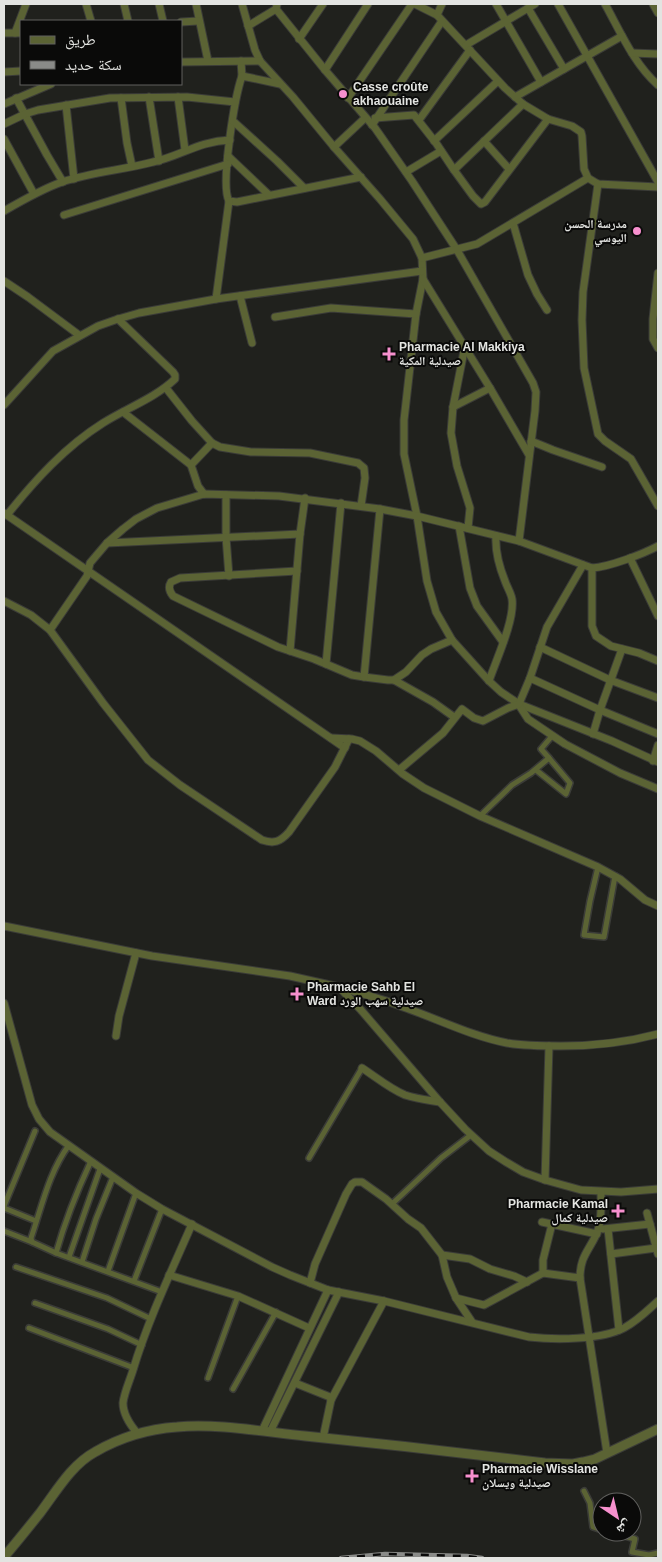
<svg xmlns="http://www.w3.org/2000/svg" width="662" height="1562" viewBox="0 0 662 1562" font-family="Arial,'Noto Naskh Arabic',sans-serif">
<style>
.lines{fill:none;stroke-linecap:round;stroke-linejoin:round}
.pedestrian-casing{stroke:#3b3c38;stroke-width:8}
.minor-casing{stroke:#3b3c38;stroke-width:9}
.tertiary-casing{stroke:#3b3c38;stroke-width:11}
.pedestrian{stroke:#5b6334;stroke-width:5}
.minor{stroke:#5b6334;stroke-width:7}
.tertiary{stroke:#5b6334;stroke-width:9}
.rail-casing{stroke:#8a8b88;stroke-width:4.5}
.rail{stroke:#0a0a09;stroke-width:2.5;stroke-dasharray:8;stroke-linecap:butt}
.poi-dot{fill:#f790ce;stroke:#0a0a09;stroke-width:2}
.labels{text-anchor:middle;stroke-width:4;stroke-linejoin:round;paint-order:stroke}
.poi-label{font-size:12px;font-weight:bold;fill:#e3e4e1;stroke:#0a0a09;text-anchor:start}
</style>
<rect width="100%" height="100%" fill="#20211d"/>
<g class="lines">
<defs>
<g id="pedestrian">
<path d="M536,770L566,794L570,783L549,758"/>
<path d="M480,816L512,785L531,773L549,758L541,749L552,736"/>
<path d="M598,867L590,901L584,935L604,937L615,876"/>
<path d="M69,1145C49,1172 42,1206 31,1238L32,1242L56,1253L162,1292"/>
<path d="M309,1158L362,1068"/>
<path d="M392,1204L441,1158L471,1135"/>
<path d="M4,1206L35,1131"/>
<path d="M4,1208L36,1221"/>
<path d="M4,1231L32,1242"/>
<path d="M56,1253C65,1221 77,1191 91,1161"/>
<path d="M69,1257L100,1169"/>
<path d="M82,1262L96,1219L113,1177"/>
<path d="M16,1267L107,1298L151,1319"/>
<path d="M108,1271L136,1193"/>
<path d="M134,1281L162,1209"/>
<path d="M35,1303L108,1329L142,1345"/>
<path d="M29,1328L134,1368"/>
<path d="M208,1378L238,1296"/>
<path d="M233,1389L276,1312"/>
<path d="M584,1491L590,1503L593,1527L602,1530"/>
<path d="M610,1532L635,1539L632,1552L649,1555L658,1553"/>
</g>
<g id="minor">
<path d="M86,4L91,21"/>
<path d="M124,4L128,21"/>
<path d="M159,4L163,21"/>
<path d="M196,4L208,61"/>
<path d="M242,4L255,50L260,61L293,97L334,147L380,199L413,239L422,258L423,279L416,314L404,420V454L417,516L427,581L436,612L452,640L489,681L501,692L519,704L612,741L658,762"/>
<path d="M277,4L276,9L325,70L375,128L412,181L457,250L533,383L536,392L535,411L519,541"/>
<path d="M415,4L437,15L505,88L523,104L548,119L572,126L581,132L582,136L584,169L588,178L598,184L658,187"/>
<path d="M496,4L541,82"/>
<path d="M558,4L658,182"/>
<path d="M605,4C620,31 634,64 658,85"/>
<path d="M653,4L658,13"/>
<path d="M528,8L564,69"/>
<path d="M437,15L442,4"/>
<path d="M181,22L198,21"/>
<path d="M248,26L276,9"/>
<path d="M4,33H15"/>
<path d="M21,33H15L26,4"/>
<path d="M299,39L323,4"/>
<path d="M466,45L535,4"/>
<path d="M632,53L658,54"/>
<path d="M241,61L242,76"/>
<path d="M181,62L260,61"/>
<path d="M325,70L368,4"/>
<path d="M4,72L21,71"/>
<path d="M280,84L242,76C235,96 220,185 229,201L237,202L361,177"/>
<path d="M149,97L159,161"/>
<path d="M178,97L185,150"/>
<path d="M515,97L622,36"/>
<path d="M16,98L47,155L63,182"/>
<path d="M121,98L127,143L132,166"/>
<path d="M348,98L412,4"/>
<path d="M4,104L51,84"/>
<path d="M523,104L454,170L473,196L481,204L485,202L548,119"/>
<path d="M66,105L74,179"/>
<path d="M375,118L414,115L436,143L454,170"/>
<path d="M419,120L470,50"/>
<path d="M233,121L277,161L304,188"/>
<path d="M4,124L25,114L38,110L110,98L187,97L235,102"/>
<path d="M372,125L442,21"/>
<path d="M4,139L34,194"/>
<path d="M434,141L498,81"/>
<path d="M484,141L509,169"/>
<path d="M334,147L365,118"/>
<path d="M228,156L269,195"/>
<path d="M406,172L441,151"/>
<path d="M598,184L583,292L582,320L584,368L598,434L605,441L631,459L658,506"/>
<path d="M4,211C23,200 42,189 62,182C92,172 123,170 153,162C181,156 199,141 230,140"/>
<path d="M64,215L228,164"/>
<path d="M513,223L528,275L537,294L547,310"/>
<path d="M422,258L477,244L588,178"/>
<path d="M658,273L653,319V339L658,348"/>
<path d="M423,279L490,388L529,455"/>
<path d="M4,281L28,297L79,335"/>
<path d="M240,296L252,343"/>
<path d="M216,299L229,201"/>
<path d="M275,317L331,308L416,314"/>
<path d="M465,346L453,407L451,433L457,466L470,508L468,528"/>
<path d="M166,388L192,421L212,443L220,447L251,452L310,453L358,463L364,468L365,478L361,506"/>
<path d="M4,405L53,351L98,326L118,319L139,313L216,299L422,271"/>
<path d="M453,407L490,388"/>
<path d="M123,412L191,465L198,486L204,494"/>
<path d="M531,441L553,450L602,467"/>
<path d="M191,465L212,443"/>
<path d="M226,495V537L229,576"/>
<path d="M4,513L345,748"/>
<path d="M7,515C35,480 65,447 103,423C127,408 155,398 175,379V375L173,372L118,319"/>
<path d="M459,526L470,588L477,606L503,642"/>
<path d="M107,543L300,534"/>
<path d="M630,558L658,616"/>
<path d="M592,568V626L596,636L611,646L639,653L658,661"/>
<path d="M297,571L180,578L171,582C168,587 169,591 173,596L278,647L314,659L352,675L364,677L388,680H394L406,672L422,655L431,649L452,640"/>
<path d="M4,601L31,615L50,630L87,576L90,563L107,543L123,529L136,519L157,508L204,494L279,496L380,509L417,516L519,541L592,568C609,567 643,554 658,546"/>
<path d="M50,630L103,703L148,760L180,785L262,840C274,844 280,842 289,832L335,767L349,739"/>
<path d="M540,647L610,680L658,698"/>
<path d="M290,651L300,534L305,498"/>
<path d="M326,664L341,503"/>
<path d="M364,677L380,509"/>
<path d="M530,678L600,710L658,734"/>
<path d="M394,680L433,702L454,717"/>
<path d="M489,681C496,660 515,620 512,599C511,593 507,587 505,581C499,566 495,552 496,536"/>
<path d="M519,705L528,719L565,744L620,773L658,789"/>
<path d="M593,734L600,710L622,649"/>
<path d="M331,738L352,739L360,741L376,751L403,774L424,788L480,816L598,867L620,879L645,900L658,906"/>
<path d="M653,761L658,745"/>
<path d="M399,770L443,733L462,709L474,718L483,721L508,708L519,704L530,678L547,627L583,565"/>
<path d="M4,926L152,956L290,976L339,987L361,1010L440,1102L465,1129L489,1151L506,1162L523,1172L545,1180L581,1190L621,1192L658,1189"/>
<path d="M342,988C362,994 383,999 403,1007C438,1019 471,1036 507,1043C525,1046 543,1046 561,1046C596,1046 624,1043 658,1034"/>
<path d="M4,1003L32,1105L39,1119L50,1132L136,1193L162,1209L272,1267L290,1275L328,1290L384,1301L529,1337C555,1340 601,1340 624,1328C637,1321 648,1310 658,1301"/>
<path d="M116,1036L119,1016L136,953"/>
<path d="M362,1068C376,1077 390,1089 405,1095C417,1099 428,1100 440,1102"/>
<path d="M545,1180L549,1046"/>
<path d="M601,1192C601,1206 602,1222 596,1235C588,1252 580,1257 580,1278L607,1453"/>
<path d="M647,1213L658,1254"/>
<path d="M542,1222L597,1234"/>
<path d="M603,1229L650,1224"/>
<path d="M608,1229L619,1330"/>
<path d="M611,1254L656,1248"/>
<path d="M442,1255L470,1259L490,1269L514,1276L527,1282"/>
<path d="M543,1273V1260L552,1224"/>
<path d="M169,1275L238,1296L309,1328"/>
<path d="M310,1283L315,1264L346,1194L352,1184L355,1182H362L386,1199L408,1219L421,1228L442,1255L447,1277L456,1298L472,1322"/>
<path d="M456,1298L484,1305L543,1273L580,1278"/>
<path d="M295,1383L330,1397L331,1400L323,1438"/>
<path d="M331,1400L384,1301"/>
<path d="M262,1431L328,1290"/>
<path d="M270,1432L339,1292"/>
<path d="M138,1434C131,1426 123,1414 123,1403C124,1393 130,1380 133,1370C148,1320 171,1272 192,1224"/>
</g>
<path id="tertiary" d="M4,1557C16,1543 28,1528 40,1513C56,1492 71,1465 95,1452C119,1438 149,1429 177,1427C216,1423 265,1432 305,1436C385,1444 465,1453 545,1463L573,1464L583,1462L595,1459L658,1429"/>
</defs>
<use href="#pedestrian" class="pedestrian-casing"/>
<use href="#minor" class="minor-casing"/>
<use href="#tertiary" class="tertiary-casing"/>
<use href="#pedestrian" class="pedestrian"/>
<use href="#minor" class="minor"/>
<use href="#tertiary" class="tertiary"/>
<defs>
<path id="rail" d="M341,1558L385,1554L467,1556L482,1558"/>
</defs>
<use href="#rail" class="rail-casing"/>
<use href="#rail" class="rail"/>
</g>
<g class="poi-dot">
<circle cx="343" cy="94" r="5"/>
<circle cx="637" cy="231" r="5"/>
<path d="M386.5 346.5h5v5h5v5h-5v5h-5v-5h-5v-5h5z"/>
<path d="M294.5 986.5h5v5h5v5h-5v5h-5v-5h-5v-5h5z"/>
<path d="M615.5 1203.5h5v5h5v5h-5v5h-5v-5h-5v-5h5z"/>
<path d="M469.5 1468.5h5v5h5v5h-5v5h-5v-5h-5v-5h5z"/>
</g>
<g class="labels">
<g class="poi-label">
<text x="353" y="91">Casse croûte<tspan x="353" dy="14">akhaouaine</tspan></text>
<text x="627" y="228" text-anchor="end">مدرسة الحسن<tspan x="627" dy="14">اليوسي</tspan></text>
<text x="399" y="351">Pharmacie Al Makkiya<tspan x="399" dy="14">صيدلية المكية</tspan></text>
<text x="307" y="991">Pharmacie Sahb El<tspan x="307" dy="14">Ward صيدلية سهب الورد</tspan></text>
<text x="608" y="1208" text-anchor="end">Pharmacie Kamal<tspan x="608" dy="14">صيدلية كمال</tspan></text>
<text x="482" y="1473">Pharmacie Wisslane<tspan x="482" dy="14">صيدلية ويسلان</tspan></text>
</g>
</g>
<rect width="662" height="1562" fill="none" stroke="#e3e4e1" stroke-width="10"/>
<rect x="20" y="20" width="162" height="65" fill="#0a0a09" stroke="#61615f"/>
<rect x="30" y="36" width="25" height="8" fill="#5b6334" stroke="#61615f"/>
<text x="65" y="45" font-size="15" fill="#e3e4e1">طريق</text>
<rect x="30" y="61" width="25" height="8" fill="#8a8b88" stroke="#61615f"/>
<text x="65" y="70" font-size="15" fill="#e3e4e1">سكة حديد</text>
<g transform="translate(617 1517) rotate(145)"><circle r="24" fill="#0a0a09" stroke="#61615f"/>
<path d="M0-4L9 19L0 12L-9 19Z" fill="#f790ce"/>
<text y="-8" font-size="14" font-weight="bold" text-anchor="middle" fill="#e3e4e1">ش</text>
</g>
</svg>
